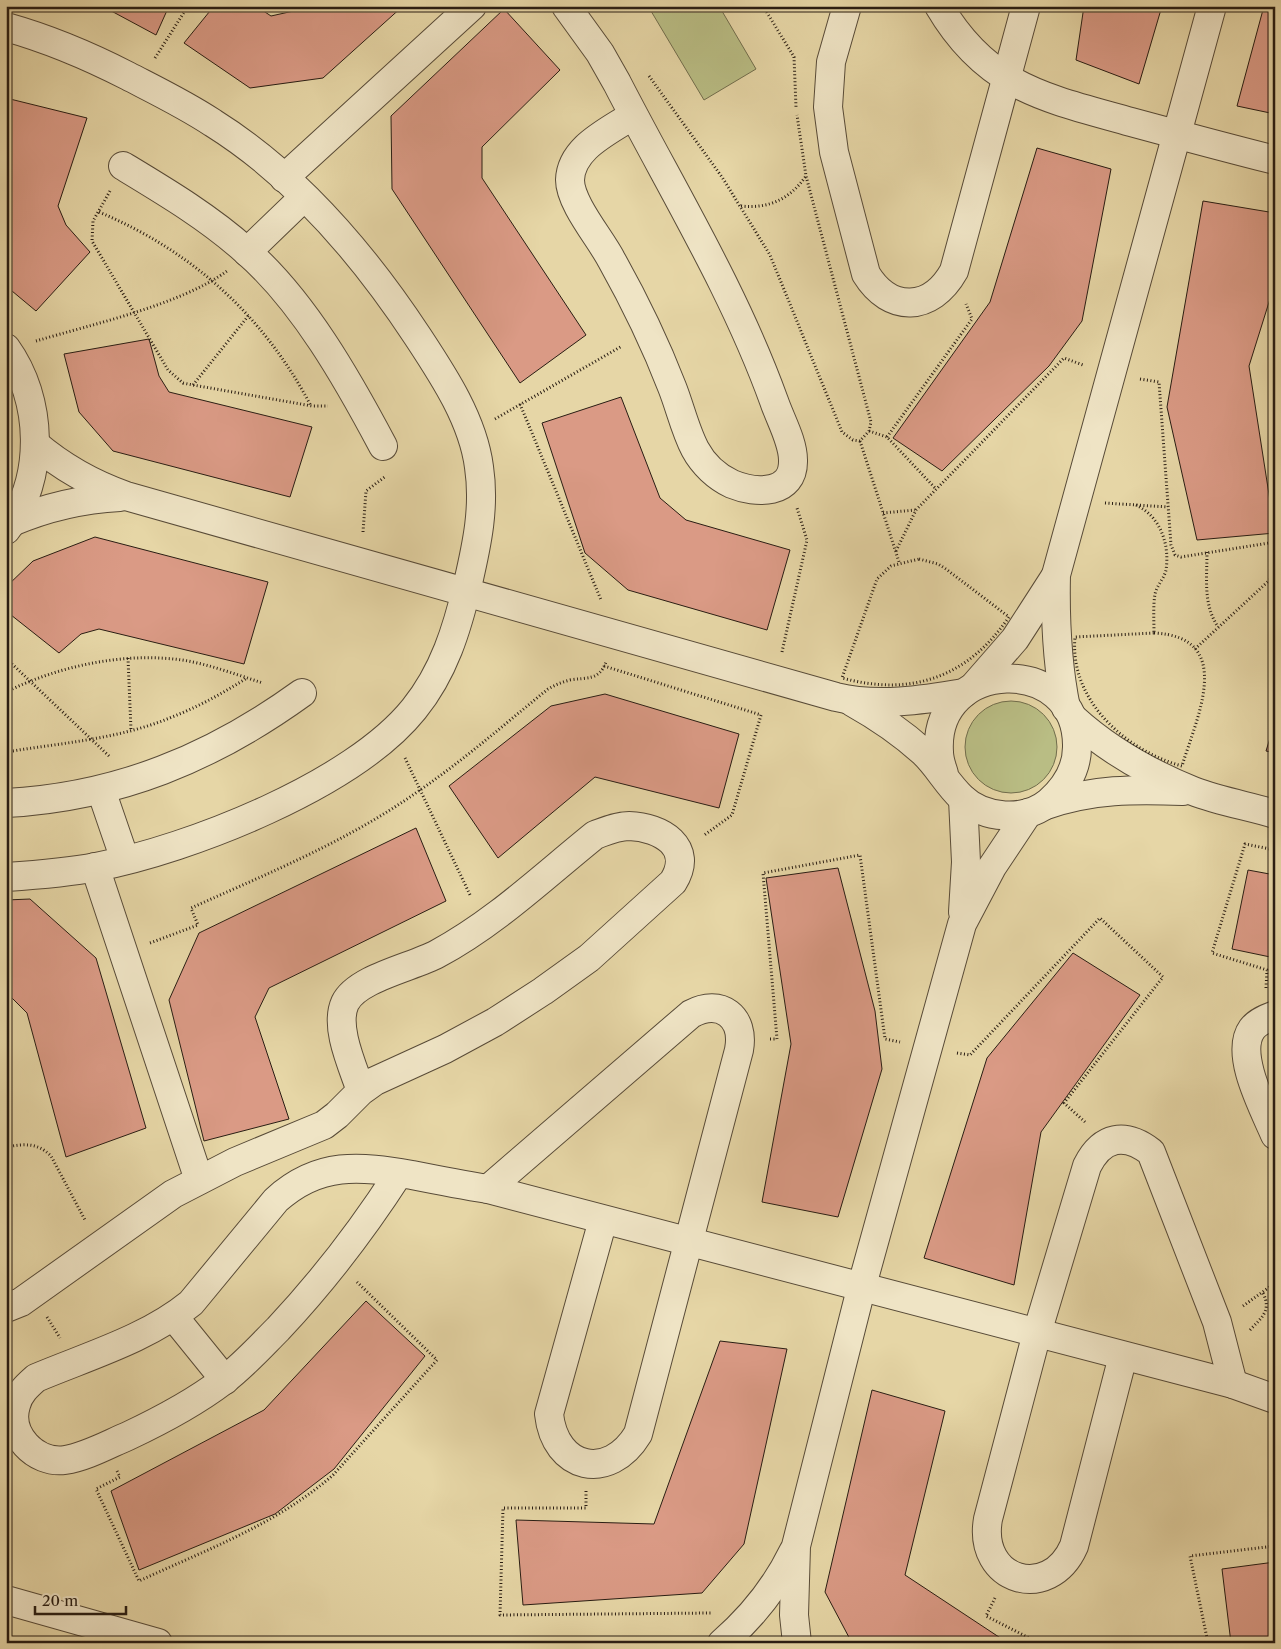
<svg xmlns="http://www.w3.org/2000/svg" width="1281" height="1649" viewBox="0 0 1281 1649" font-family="'Libre Caslon Text',serif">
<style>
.green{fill:#b9bd84;stroke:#716d4c}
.building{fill:#da9a85;stroke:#291d13}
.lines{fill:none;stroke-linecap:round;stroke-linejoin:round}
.minor-casing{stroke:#584b38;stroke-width:30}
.path{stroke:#291d13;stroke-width:3;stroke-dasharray:1 2.5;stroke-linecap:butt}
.minor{stroke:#efe4c5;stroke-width:28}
</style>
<rect width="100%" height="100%" fill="#e6d6a6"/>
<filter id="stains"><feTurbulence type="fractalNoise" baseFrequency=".004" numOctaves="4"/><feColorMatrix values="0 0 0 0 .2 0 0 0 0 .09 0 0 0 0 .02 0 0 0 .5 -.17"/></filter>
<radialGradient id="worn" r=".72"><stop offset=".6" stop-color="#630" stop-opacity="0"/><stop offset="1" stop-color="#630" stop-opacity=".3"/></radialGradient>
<g class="green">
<path d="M648,6H719L756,69L704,100Z"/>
<circle cx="1011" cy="747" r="46"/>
</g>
<g class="building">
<path d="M102,6H169L156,35Z"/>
<path d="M214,6H256L271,16L298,10L302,6H403L323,78L250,88L184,43Z"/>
<path d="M1084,6H1162L1139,84L1076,60Z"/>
<path d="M1264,6H1275V114L1237,106Z"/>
<path d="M504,9L560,70L482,147V178L586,335L520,383L392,189L391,116Z"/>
<path d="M6,98L87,118L58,206L66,225L90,252L36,311L6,286Z"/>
<path d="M1037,148L1111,169L1082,321L1049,366L942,471L893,438L990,302Z"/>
<path d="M1203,201L1275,213V283L1249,366L1275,533L1197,540L1167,407Z"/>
<path d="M149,339L159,376L169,392L312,427L290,497L113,451L79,412L64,354Z"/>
<path d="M621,397L660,498L686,520L790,550L767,630L628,590L585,553L542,423Z"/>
<path d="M95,537L268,582L244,664L99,629L81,634L59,653L6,611V587L33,561Z"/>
<path d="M605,694L739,734L719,808L595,777L498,858L449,786L551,706Z"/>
<path d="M1275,722V753L1266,751Z"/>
<path d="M416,828L446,901L269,988L255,1017L289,1119L204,1141L169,1000L199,933Z"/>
<path d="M838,868L875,1011L882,1069L838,1217L762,1202L791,1044L766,878Z"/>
<path d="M1248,870L1275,875V958L1232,949Z"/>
<path d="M30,899L96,958L146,1128L66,1157L27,1013L6,992V900Z"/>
<path d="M1073,953L1140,995L1041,1132L1014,1285L924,1258L987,1058Z"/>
<path d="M366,1301L425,1356L334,1469L275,1514L139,1570L111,1491L264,1410Z"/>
<path d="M720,1341L787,1349L744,1544L702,1593L523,1605L516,1520L654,1524Z"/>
<path d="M872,1390L945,1411L905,1575L1008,1643H852L825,1592Z"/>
<path d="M1275,1562V1643H1231L1222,1569Z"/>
</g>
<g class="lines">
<defs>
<g id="minor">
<path d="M566,6L600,53L617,83C671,188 734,290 774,401C780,419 793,441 793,460C794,495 756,494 732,484C717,477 703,464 695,449C685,430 680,407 672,387C655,343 634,300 611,259C600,238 570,203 570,180C571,147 610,131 633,115"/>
<path d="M847,6L831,62L828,107L834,152L866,274C890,313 931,312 954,271L1026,6"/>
<path d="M939,6C987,88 1046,98 1131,122C1179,135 1227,148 1275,160"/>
<path d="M6,27C49,39 89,56 128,76C157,91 186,105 213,123C296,175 364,255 418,337C443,375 473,420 479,467C485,507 477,544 468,583C457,629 444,672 414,709C353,785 190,849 96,867C66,873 36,875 6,877"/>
<path d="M123,166C166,192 208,217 245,250C303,300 348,380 383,446"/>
<path d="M284,178L472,6"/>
<path d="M247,252L304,197"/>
<path d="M6,348C43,399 46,479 6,530"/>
<path d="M35,444C63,468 92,484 126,496L836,697C877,707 923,700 964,693"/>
<path d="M12,522C47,507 82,499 120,497"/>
<path d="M974,686L1015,639L1055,577"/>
<path d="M852,702C877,716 901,732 923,752C938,766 947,784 962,798C984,819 1025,822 1049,802C1066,787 1077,770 1077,747C1079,653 933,657 939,752C939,760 942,767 944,774"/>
<path d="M1066,708C1057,664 1055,620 1056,575L1212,6"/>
<path d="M1073,718C1108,750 1149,773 1193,791C1219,801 1248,806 1275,814"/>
<path d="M101,790L125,860"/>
<path d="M963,799L966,862L963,912"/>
<path d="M6,803C118,797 212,758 302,693"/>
<path d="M1046,805C1092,789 1135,789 1183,791"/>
<path d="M95,867L199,1180"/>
<path d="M1275,1015C1267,1018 1257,1022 1252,1029C1234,1054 1264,1109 1275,1135"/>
<path d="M399,1173C363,1229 324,1280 278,1329C261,1346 243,1366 223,1381C194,1403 162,1420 128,1436C109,1444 86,1457 65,1460C35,1464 7,1434 16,1405C19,1393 27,1386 36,1378C88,1356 147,1339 191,1303L276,1200C319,1161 360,1166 412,1175C437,1180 463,1185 488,1189L1233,1384L1275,1399"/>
<path d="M488,1189L691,1014C721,998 745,1017 739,1050L638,1434C609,1482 555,1470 549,1414L603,1220"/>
<path d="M6,1308L21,1302L173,1194L235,1162L324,1125L337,1115L361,1091L375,1081L445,1049L495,1022L543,991L589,958L673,882C695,847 661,827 629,826C617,826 606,831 595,835C544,876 495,923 437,954C413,967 357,978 345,1003C334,1027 353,1067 361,1091"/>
<path d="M174,1317L225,1380"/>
<path d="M1123,1356L1074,1546C1049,1603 977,1581 988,1519L1037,1333L1087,1166C1102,1136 1125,1132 1151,1152L1217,1322L1233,1384"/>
<path d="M6,1600L158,1643"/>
<path d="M722,1643C752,1617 776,1587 793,1552"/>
<path d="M797,1643L794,1615L796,1546L861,1289L962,924L992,867L1028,813"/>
</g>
</defs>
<use href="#minor" class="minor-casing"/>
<g class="path">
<path d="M763,6L794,57L796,107"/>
<path d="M155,58L188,6"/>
<path d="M649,76L722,177L770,255L842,432L853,440L860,441L869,431L871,422L806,176L797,115"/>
<path d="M110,191L93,221L92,241L168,370L183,383L193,385L312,406H328"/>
<path d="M741,206C769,209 790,199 806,176"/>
<path d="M99,212C192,251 264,316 311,406"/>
<path d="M36,341C93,324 180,305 227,271"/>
<path d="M1140,379L1159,382L1171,545L1175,555L1181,557L1269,543"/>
<path d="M193,385L249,315"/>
<path d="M520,404L601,600"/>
<path d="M495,419L622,346"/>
<path d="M869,431L887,437L936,489"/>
<path d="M887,437L972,319L966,304"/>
<path d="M860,441L899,562"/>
<path d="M1105,503L1168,507"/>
<path d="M1136,505C1160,516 1170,544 1166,570C1164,579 1157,585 1155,594C1153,606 1154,620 1154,633"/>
<path d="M883,513L915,510"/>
<path d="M363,532L366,491L386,476"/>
<path d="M896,551L916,510L1064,358L1083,365"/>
<path d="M1207,552C1207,579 1203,604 1218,627"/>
<path d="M919,559L938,564L946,569L1009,617C968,677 912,697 842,678L877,579L891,566Z"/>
<path d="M1154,633C1237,637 1196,719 1182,766C1126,751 1069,700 1075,637Z"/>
<path d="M1195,649L1275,575"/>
<path d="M6,651L12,664L109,756"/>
<path d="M782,652L807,540L797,508"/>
<path d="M128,658L131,730"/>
<path d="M604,666L761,715L732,815L703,836"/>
<path d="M6,692C59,666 123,652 182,660C209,664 237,675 263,683"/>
<path d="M6,752C61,743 120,739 172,717C198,707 223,693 247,678"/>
<path d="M405,758L471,897"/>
<path d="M150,943L198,925L191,908C269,873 350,840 420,790C465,759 506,723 548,689C555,685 562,682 570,680C587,677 599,681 606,662"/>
<path d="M1266,988L1267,970L1212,953L1245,844L1275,850"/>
<path d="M770,1039H777L763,873L860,855L885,1039L900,1042"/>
<path d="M957,1053L970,1055L1100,918L1163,977L1064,1103L1085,1122"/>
<path d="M6,1147C24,1144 37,1142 51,1156L85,1220"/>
<path d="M1243,1306L1275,1283"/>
<path d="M47,1317L60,1338"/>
<path d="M1250,1330C1261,1318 1272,1311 1263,1293"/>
<path d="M117,1471L120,1477L96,1489L139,1581C206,1550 277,1524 333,1475L437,1360L357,1282"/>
<path d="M586,1491V1508H503L500,1615L711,1613"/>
<path d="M995,1598L986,1616L1039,1643"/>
<path d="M1208,1643L1190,1556L1275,1546"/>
</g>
<use href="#minor" class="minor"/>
</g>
<rect width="1281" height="1649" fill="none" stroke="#e6d6a6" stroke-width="25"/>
<rect x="8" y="8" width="1266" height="1634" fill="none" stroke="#291d13" stroke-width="2.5"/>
<rect x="12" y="12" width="1256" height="1624" fill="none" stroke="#291d13"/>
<path d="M35 1606v8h91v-8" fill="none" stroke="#291d13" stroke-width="2.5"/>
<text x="42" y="1606" font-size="15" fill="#291d13" stroke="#efe4c5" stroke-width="4" paint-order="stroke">20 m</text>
<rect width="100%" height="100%" filter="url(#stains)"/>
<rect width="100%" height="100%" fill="url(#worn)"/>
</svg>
